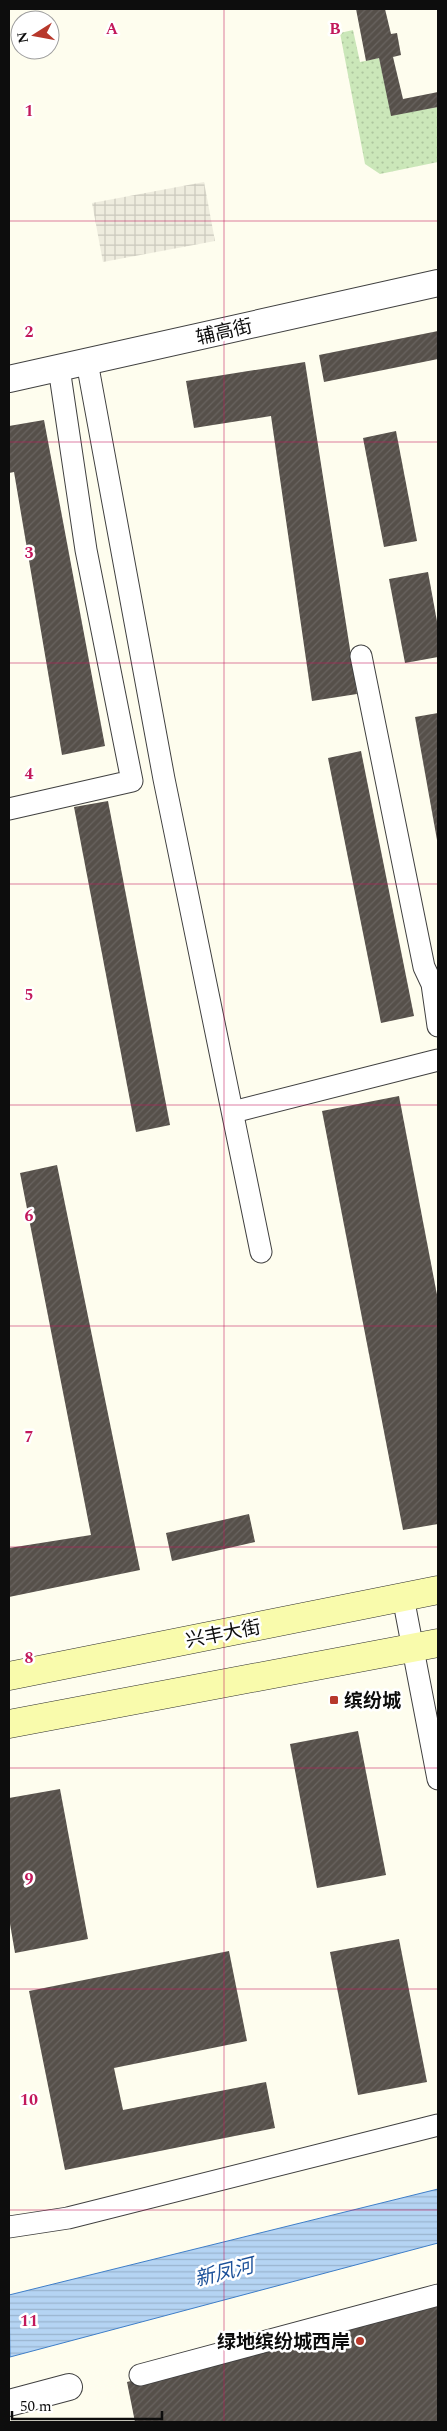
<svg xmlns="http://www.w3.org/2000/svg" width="447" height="2431" viewBox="0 0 447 2431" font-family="Spectral,'Noto Sans SC',serif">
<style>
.grass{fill:url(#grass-dots)}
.plaza{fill:url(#plaza-grid)}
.water{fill:url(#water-rules);stroke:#3f7ec7}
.building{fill:url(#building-hatch)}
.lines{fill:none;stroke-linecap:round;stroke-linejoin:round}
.minor-casing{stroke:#404040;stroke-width:23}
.tertiary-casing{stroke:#404040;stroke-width:28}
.secondary-casing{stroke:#2f2f2f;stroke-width:29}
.minor{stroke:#fff;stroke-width:21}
.tertiary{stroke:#fff;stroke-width:26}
.secondary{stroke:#f9fbac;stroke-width:28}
.grid{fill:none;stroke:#c2185b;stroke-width:1;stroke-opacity:0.55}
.poi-dot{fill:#b7382b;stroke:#fff;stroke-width:2}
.labels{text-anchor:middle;stroke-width:5;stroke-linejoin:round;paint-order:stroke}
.street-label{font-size:19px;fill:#0d0d0d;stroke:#fff}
.poi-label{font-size:19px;font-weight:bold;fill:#0d0d0d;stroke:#fff;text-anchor:start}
.water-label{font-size:20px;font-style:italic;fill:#1c519a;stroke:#fff}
.grid-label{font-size:16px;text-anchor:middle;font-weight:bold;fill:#c2185b;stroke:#fff;stroke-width:5;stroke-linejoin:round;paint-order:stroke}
</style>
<defs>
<pattern id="grass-dots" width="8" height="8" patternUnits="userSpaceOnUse" patternTransform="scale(1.25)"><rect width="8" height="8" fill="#cbe7b9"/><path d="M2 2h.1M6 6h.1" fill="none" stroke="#adc59e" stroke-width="1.8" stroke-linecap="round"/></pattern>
<pattern id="plaza-grid" width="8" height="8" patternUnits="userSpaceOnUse" patternTransform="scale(1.25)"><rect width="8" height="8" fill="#eeecde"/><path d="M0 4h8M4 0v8" fill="none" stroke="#cbc9bd"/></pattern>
<pattern id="water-rules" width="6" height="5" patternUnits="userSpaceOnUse" patternTransform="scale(1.25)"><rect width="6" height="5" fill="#b5d4f3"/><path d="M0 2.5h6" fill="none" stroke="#9ab5cf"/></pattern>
<pattern id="building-hatch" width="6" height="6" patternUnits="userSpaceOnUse" patternTransform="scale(1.25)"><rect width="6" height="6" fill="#56504a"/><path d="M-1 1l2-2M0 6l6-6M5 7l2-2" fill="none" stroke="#696460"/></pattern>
</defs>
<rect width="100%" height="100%" fill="#fefdee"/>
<path class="grass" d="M353,30L360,62L379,58L392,115L438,107V162L380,174L365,164L340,33Z"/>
<path class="plaza" d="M204,182L215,241L103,262L92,203Z"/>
<path class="water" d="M438,2189V2243L10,2357L9,2295Z"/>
<g class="building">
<path d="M356,9H385L391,34L397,33L401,55L393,57L403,99L438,92V107L391,116L379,58L366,61Z"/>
<path d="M438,331V359L324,382L319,355Z"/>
<path d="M305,362L357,694L312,701L271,416L194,428L186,381Z"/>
<path d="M44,420L105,746L62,755L14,472L9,473V426Z"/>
<path d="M396,431L417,541L384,547L363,438Z"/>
<path d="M428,572L438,627V657L405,663L389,579Z"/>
<path d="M438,713V840H437L415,717Z"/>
<path d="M361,751L414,1016L381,1023L328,758Z"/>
<path d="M108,801L170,1125L136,1132L74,807Z"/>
<path d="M399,1096L438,1300V1524L403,1530L322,1111Z"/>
<path d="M57,1165L140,1570L9,1597V1548L91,1535L20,1173Z"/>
<path d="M249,1514L255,1542L172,1561L166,1533Z"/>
<path d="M358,1731L386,1875L317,1888L290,1744Z"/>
<path d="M60,1789L88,1939L15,1953L9,1918V1798Z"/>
<path d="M399,1939L427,2082L358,2095L330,1952Z"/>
<path d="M229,1951L247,2041L114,2068L123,2110L266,2082L275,2128L65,2170L29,1991Z"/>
<path d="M438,2301V2422H135L127,2382Z"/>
</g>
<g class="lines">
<defs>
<g id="minor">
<path d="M87,362L164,779L261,1252"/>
<path d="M361,656L424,967L432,984L438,1026"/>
<path d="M9,809L132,781L86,550L59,368"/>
<path d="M233,1112L438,1060"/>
<path d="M403,1597L438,1779"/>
<path d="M9,2227L68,2218L438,2125"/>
<path d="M140,2375L438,2295"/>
</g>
<g id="tertiary">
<path d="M9,379L438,283"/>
<path d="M9,2403L69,2387"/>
</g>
<g id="secondary">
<path d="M9,1676L438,1590"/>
<path d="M9,1724L438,1643"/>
</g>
</defs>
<use href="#minor" class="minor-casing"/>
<use href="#tertiary" class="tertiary-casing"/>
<use href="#secondary" class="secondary-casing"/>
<use href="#minor" class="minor"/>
<use href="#tertiary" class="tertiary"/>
<use href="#secondary" class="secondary"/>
</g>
<path class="grid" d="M224,9V2422M9,221H438M9,442H438M9,663H438M9,884H438M9,1105H438M9,1326H438M9,1547H438M9,1768H438M9,1989H438M9,2210H438"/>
<g class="poi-dot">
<rect x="329" y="1695" width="10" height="10" rx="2.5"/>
<circle cx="360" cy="2341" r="5"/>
</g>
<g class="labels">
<g class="street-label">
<text transform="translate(224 331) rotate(-13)" y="7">辅高街</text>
<text transform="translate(223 1633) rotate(-11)" y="7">兴丰大街</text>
</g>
<g class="poi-label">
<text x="344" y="1707">缤纷城</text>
<text x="350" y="2348" text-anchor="end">绿地缤纷城西岸</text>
</g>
<g class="water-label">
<text transform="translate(224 2272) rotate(-14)" y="7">新凤河</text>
</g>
</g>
<g class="grid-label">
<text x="112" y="34">A</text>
<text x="335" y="34">B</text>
<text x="29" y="116">1</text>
<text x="29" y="337">2</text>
<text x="29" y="558">3</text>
<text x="29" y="779">4</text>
<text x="29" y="1000">5</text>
<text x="29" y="1221">6</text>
<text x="29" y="1442">7</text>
<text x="29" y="1663">8</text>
<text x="29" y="1884">9</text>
<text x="29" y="2105">10</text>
<text x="29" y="2326">11</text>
</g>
<rect width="447" height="2431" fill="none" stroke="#0d0d0d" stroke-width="20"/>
<g transform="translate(35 35) rotate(259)"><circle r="24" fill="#ffffff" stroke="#9e9e9e"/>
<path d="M0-4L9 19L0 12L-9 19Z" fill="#b7382b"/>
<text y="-8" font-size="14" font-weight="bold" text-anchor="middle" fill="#0d0d0d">N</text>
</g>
<path d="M12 2411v8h150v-8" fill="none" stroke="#0d0d0d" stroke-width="2.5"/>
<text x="20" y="2411" font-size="15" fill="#0d0d0d" stroke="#ffffff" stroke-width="4" paint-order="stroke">50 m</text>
</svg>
